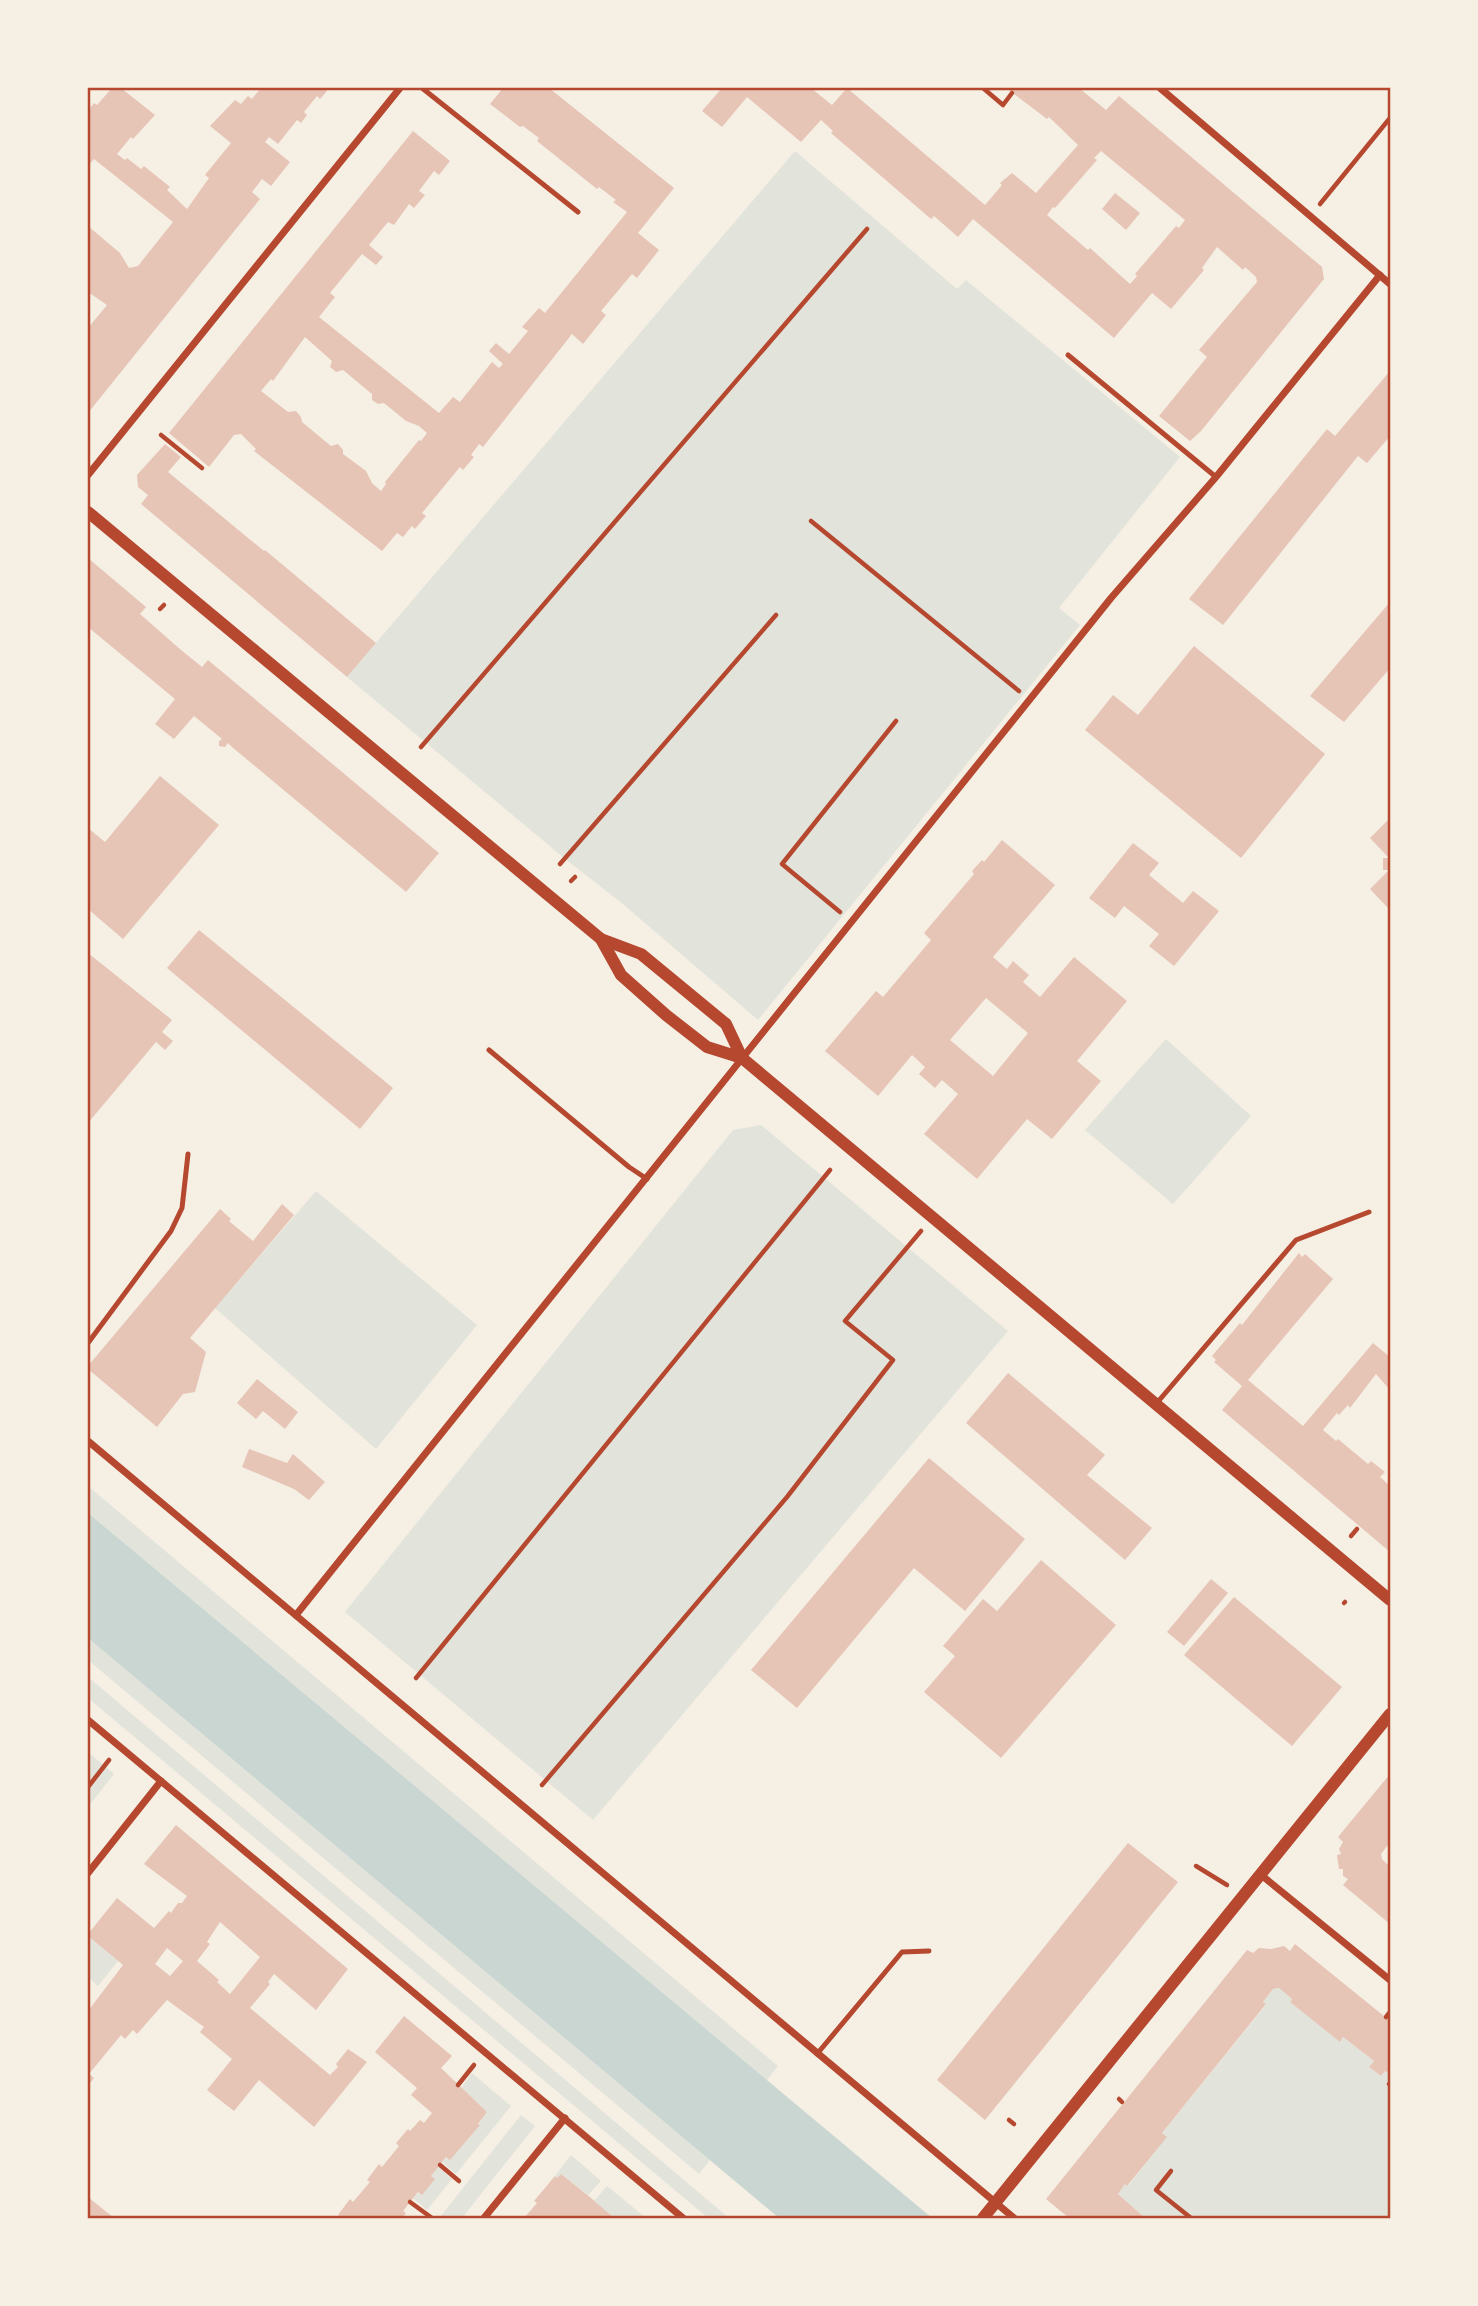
<svg xmlns="http://www.w3.org/2000/svg" width="1478" height="2306" viewBox="0 0 1478 2306" font-family="'Times New Roman',serif">
<style>
.green{fill:#e2e4dc}
.water{fill:#c9d6d2}
.building{fill:#e6c5b7;fill-rule:evenodd}
.lines{fill:none;stroke-linecap:round;stroke-linejoin:round}
.path{stroke:#b5482f;stroke-width:4.5}
.service{stroke:#b5482f;stroke-width:5}
.minor{stroke:#b5482f;stroke-width:7}
.tertiary{stroke:#b5482f;stroke-width:12}
.neatline{fill:none;stroke:#b5482f;stroke-width:2.5}
</style>
<rect width="100%" height="100%" fill="#f6efe4"/>
<g class="green">
<path d="M795,151L957,289L966,280L1180,457L1059,608L1080,625L758,1020L624,905L564,858L347,677Z"/>
<path d="M1166,1039L1251,1116L1173,1204L1085,1130Z"/>
<path d="M761,1125L1008,1331L593,1820L345,1612L733,1130Z"/>
<path d="M316,1191L477,1325L376,1449L215,1308Z"/>
<path d="M88,1486L778,2066L766,2081L88,1513Z"/>
<path d="M88,1638L710,2160L699,2174L88,1660Z"/>
<path d="M88,1677L729,2218H708L88,1698Z"/>
<path d="M88,1752L114,1774L88,1807Z"/>
<path d="M88,1936L118,1961L98,1986L88,1977Z"/>
<path d="M1279,1988L1292,1999L1290,2002L1340,2041L1343,2037L1374,2061L1369,2067L1381,2076L1385,2071L1390,2075V2218H1145L1118,2194L1125,2184L1128,2186L1166,2137L1162,2133L1266,2005L1263,2002L1273,1989Z"/>
<path d="M472,2073L511,2106L456,2174L442,2162L465,2140L467,2141L487,2112L461,2088Z"/>
<path d="M521,2115L535,2126L462,2218H442L440,2217Z"/>
<path d="M571,2155L601,2181L588,2195L561,2174L557,2178L555,2176Z"/>
<path d="M438,2167L452,2179L427,2210L413,2198L434,2179L431,2176Z"/>
<path d="M607,2186L646,2218H614L596,2204L594,2201Z"/>
</g>
<path class="water" d="M88,1513L932,2218H779L88,1638Z"/>
<g class="building">
<path d="M112,88H121L155,115L133,139L131,137L117,154L125,160L127,158L141,169L144,166L170,187L167,190L187,209L209,178L205,175L231,143L210,126L235,100L241,104L248,96L252,99L261,88H323L327,91L320,99L317,96L304,112L307,115L301,123L297,120L278,144L269,137L265,142L290,162L271,186L262,179L252,192L260,199L88,413V328L107,305L88,292V226L120,253L129,268L138,266L173,222L94,159L88,166V111L94,103L97,105Z"/>
<path d="M503,88H549L674,188L638,233L659,250L637,278L632,274L601,311L606,315L583,344L572,334L483,447L479,444L471,455L474,457L463,470L460,467L422,513L426,516L415,529L412,526L403,537L397,533L382,551L254,451L256,449L241,434L234,435L209,467L169,433L413,131L450,161L439,175L434,171L419,191L425,195L414,208L409,204L394,225L388,222L369,245L383,257L376,265L362,254L330,293L335,297L319,317L439,413L453,397L460,402L492,362L499,368L503,364L489,351L496,343L509,354L528,331L522,327L539,308L545,313L627,212L613,202L616,200L599,187L597,189L537,141L539,138L523,126L520,127L490,104ZM305,337L332,361L330,367L336,372L343,370L372,394V400L378,404L384,403L406,421L419,426L427,433L421,441L419,440L385,482L386,484L381,491L372,483L366,471L343,454V450L338,444L331,446L302,422L301,417L296,411L288,412L261,391L271,379L273,381Z"/>
<path d="M722,88H811L832,105L847,88L985,205L1002,185L1000,183L1012,173L1036,193L1078,145L1049,117L1047,119L1006,88H1079L1106,110L1119,96L1322,267L1324,279L1201,431L1190,441L1159,416L1207,357L1199,350L1257,282L1256,277L1245,267L1243,270L1217,247L1202,268L1204,270L1171,309L1152,293L1114,338L973,219L958,237L934,216L931,219L831,133L833,131L821,120L801,142L747,97L722,127L702,111ZM1101,151L1185,220L1179,228L1176,226L1135,274L1137,276L1130,284L1090,248L1088,250L1047,215L1053,207L1055,208L1097,160L1094,158Z"/>
<path d="M1115,193L1140,213L1126,230L1102,209Z"/>
<path d="M1390,371V436L1367,463L1358,456L1223,625L1189,599L1327,429L1335,436Z"/>
<path d="M165,444L181,457L168,472L264,551L265,550L376,643L347,677L141,504L148,495L138,487L137,475Z"/>
<path d="M88,558L146,607L140,614L181,650L202,667L208,660L439,853L406,892L232,747L228,743L225,747L219,746V741L222,739L194,716L174,739L155,724L175,699L88,627Z"/>
<path d="M1390,602V668L1344,722L1310,696Z"/>
<path d="M1194,646L1325,754L1241,858L1085,730L1113,695L1138,715Z"/>
<path d="M160,776L219,825L123,939L88,909V828L105,842Z"/>
<path d="M1390,818V910L1370,889L1389,870H1383V858H1389L1370,838Z"/>
<path d="M1002,840L1055,885L993,957L1007,969L1013,961L1029,975L1023,982L1040,997L1074,957L1127,1001L1077,1061L1101,1081L1052,1139L1027,1119L977,1179L924,1134L958,1094L942,1080L935,1088L919,1074L925,1067L912,1055L878,1096L825,1051L876,991L883,997L931,940L924,933L974,874L972,871L982,860L984,862ZM986,998L1028,1033L993,1076L950,1040Z"/>
<path d="M1133,843L1159,863L1149,875L1183,903L1193,891L1219,911L1174,966L1149,946L1159,934L1124,906L1115,918L1089,898Z"/>
<path d="M199,930L393,1088L360,1129L167,968Z"/>
<path d="M88,953L172,1020L162,1032L173,1041L165,1050L156,1042L88,1123Z"/>
<path d="M282,1204L294,1215L190,1338L206,1352L195,1392L183,1394L157,1427L88,1369V1366L220,1209L231,1219L229,1221L253,1241Z"/>
<path d="M1299,1253L1302,1257L1305,1254L1333,1279L1248,1380L1303,1426L1373,1343L1390,1357V1390L1376,1374L1350,1408L1348,1405L1339,1415L1337,1413L1323,1430L1336,1441L1338,1439L1368,1464L1371,1461L1385,1472L1380,1477L1390,1486V1552L1222,1410L1242,1386L1214,1362L1216,1360L1212,1356L1240,1323L1242,1325Z"/>
<path d="M1008,1373L1105,1455L1087,1475L1152,1528L1125,1560L966,1423Z"/>
<path d="M257,1379L298,1412L285,1429L263,1411L256,1419L237,1403Z"/>
<path d="M249,1449L287,1463L293,1454L325,1482L309,1500L294,1489L242,1467Z"/>
<path d="M929,1458L1025,1539L965,1611L914,1568L797,1708L751,1670Z"/>
<path d="M1041,1560L1116,1625L1001,1758L924,1692L955,1656L943,1646L983,1599L997,1611Z"/>
<path d="M1211,1579L1228,1593L1184,1646L1167,1632Z"/>
<path d="M1234,1597L1342,1687L1292,1746L1184,1655Z"/>
<path d="M1390,1774V1842L1381,1854L1382,1859L1390,1867V1924L1343,1885L1348,1879L1343,1876V1869H1339L1337,1855L1341,1854L1339,1849L1343,1842L1338,1837Z"/>
<path d="M176,1825L348,1969L316,2010L274,1974L268,1982L270,1984L250,2008L330,2075L338,2067L336,2064L348,2049L367,2062L314,2127L259,2080L234,2111L207,2090L232,2059L200,2032L204,2027L167,2000L137,2034L133,2030L125,2039L121,2035L89,2074L94,2078L88,2086V2011L123,1965L88,1936V1934L117,1898L154,1928L169,1911L171,1913L178,1903H182L187,1896L144,1864ZM220,1922L260,1957L230,1994L217,1982L219,1980L197,1961L210,1944L207,1942ZM167,1948L183,1961L170,1976L155,1964Z"/>
<path d="M1128,1843L1178,1882L985,2120L937,2080Z"/>
<path d="M1295,1944L1390,2021V2075L1385,2071L1381,2076L1369,2067L1374,2061L1343,2037L1340,2042L1290,2002L1292,1999L1279,1988L1273,1989L1263,2002L1266,2004L1162,2133L1167,2137L1127,2186L1125,2184L1118,2194L1145,2218H1069L1046,2199L1247,1950L1253,1953L1259,1948L1271,1949L1284,1946L1290,1951Z"/>
<path d="M404,2016L452,2056L441,2068L487,2112L478,2124L480,2125L450,2160L446,2157L431,2176L435,2179L422,2195L418,2192L403,2211L406,2213L402,2218H340L341,2217L338,2215L350,2199L353,2202L370,2182L367,2180L379,2164L382,2167L399,2146L396,2143L408,2129L410,2131L420,2120L424,2123L432,2113L411,2095L417,2088L375,2052Z"/>
<path d="M561,2174L591,2198L614,2218H524L537,2203L534,2201L555,2176L557,2178Z"/>
<path d="M88,2197L114,2218H88Z"/>
</g>
<g class="lines">
<g class="path">
<path d="M983,88L1003,105L1012,93"/>
<path d="M1320,204L1390,118"/>
<path d="M161,435L202,468"/>
<path d="M811,521L1019,691"/>
<path d="M160,609L164,605"/>
<path d="M421,747L867,229"/>
<path d="M560,864L776,615"/>
<path d="M571,881L575,877"/>
<path d="M840,912L782,864L896,721"/>
<path d="M1351,1536L1357,1529"/>
<path d="M1344,1603L1345,1602"/>
<path d="M416,1678L830,1170"/>
<path d="M542,1785L787,1497L893,1360L845,1321L921,1231"/>
<path d="M88,1787L109,1760"/>
<path d="M1196,1866L1227,1885"/>
<path d="M1386,2017L1390,2012"/>
<path d="M1389,2084L1390,2085"/>
<path d="M458,2085L474,2065"/>
<path d="M1119,2099L1122,2102"/>
<path d="M1009,2120L1014,2124"/>
<path d="M440,2165L459,2181"/>
<path d="M1171,2171L1156,2190L1191,2218"/>
<path d="M410,2202L432,2218"/>
</g>
<g class="service">
<path d="M422,88L578,212"/>
<path d="M1068,355L1216,477"/>
<path d="M489,1050L629,1167L647,1179"/>
<path d="M88,1343L171,1231L182,1208L188,1154"/>
<path d="M1156,1404L1296,1240L1369,1212"/>
<path d="M817,2054L902,1952L929,1951"/>
</g>
<g class="minor">
<path d="M1160,88L1390,284"/>
<path d="M88,475L400,88"/>
<path d="M88,1441L1014,2218"/>
<path d="M296,1615L1111,598L1216,477L1380,275"/>
<path d="M88,1720L683,2218"/>
<path d="M88,1873L161,1781"/>
<path d="M1260,1874L1390,1980"/>
<path d="M484,2218L565,2118"/>
</g>
<g class="tertiary">
<path d="M88,512L601,939L641,954L726,1024L742,1058"/>
<path d="M601,939L621,975L666,1015L707,1047L742,1058L1390,1600"/>
<path d="M983,2218L1390,1714"/>
</g>
</g>
<rect width="1478" height="2306" fill="none" stroke="#f6efe4" stroke-width="178"/>
<rect x="89" y="89" width="1300" height="2128" class="neatline"/>
</svg>
